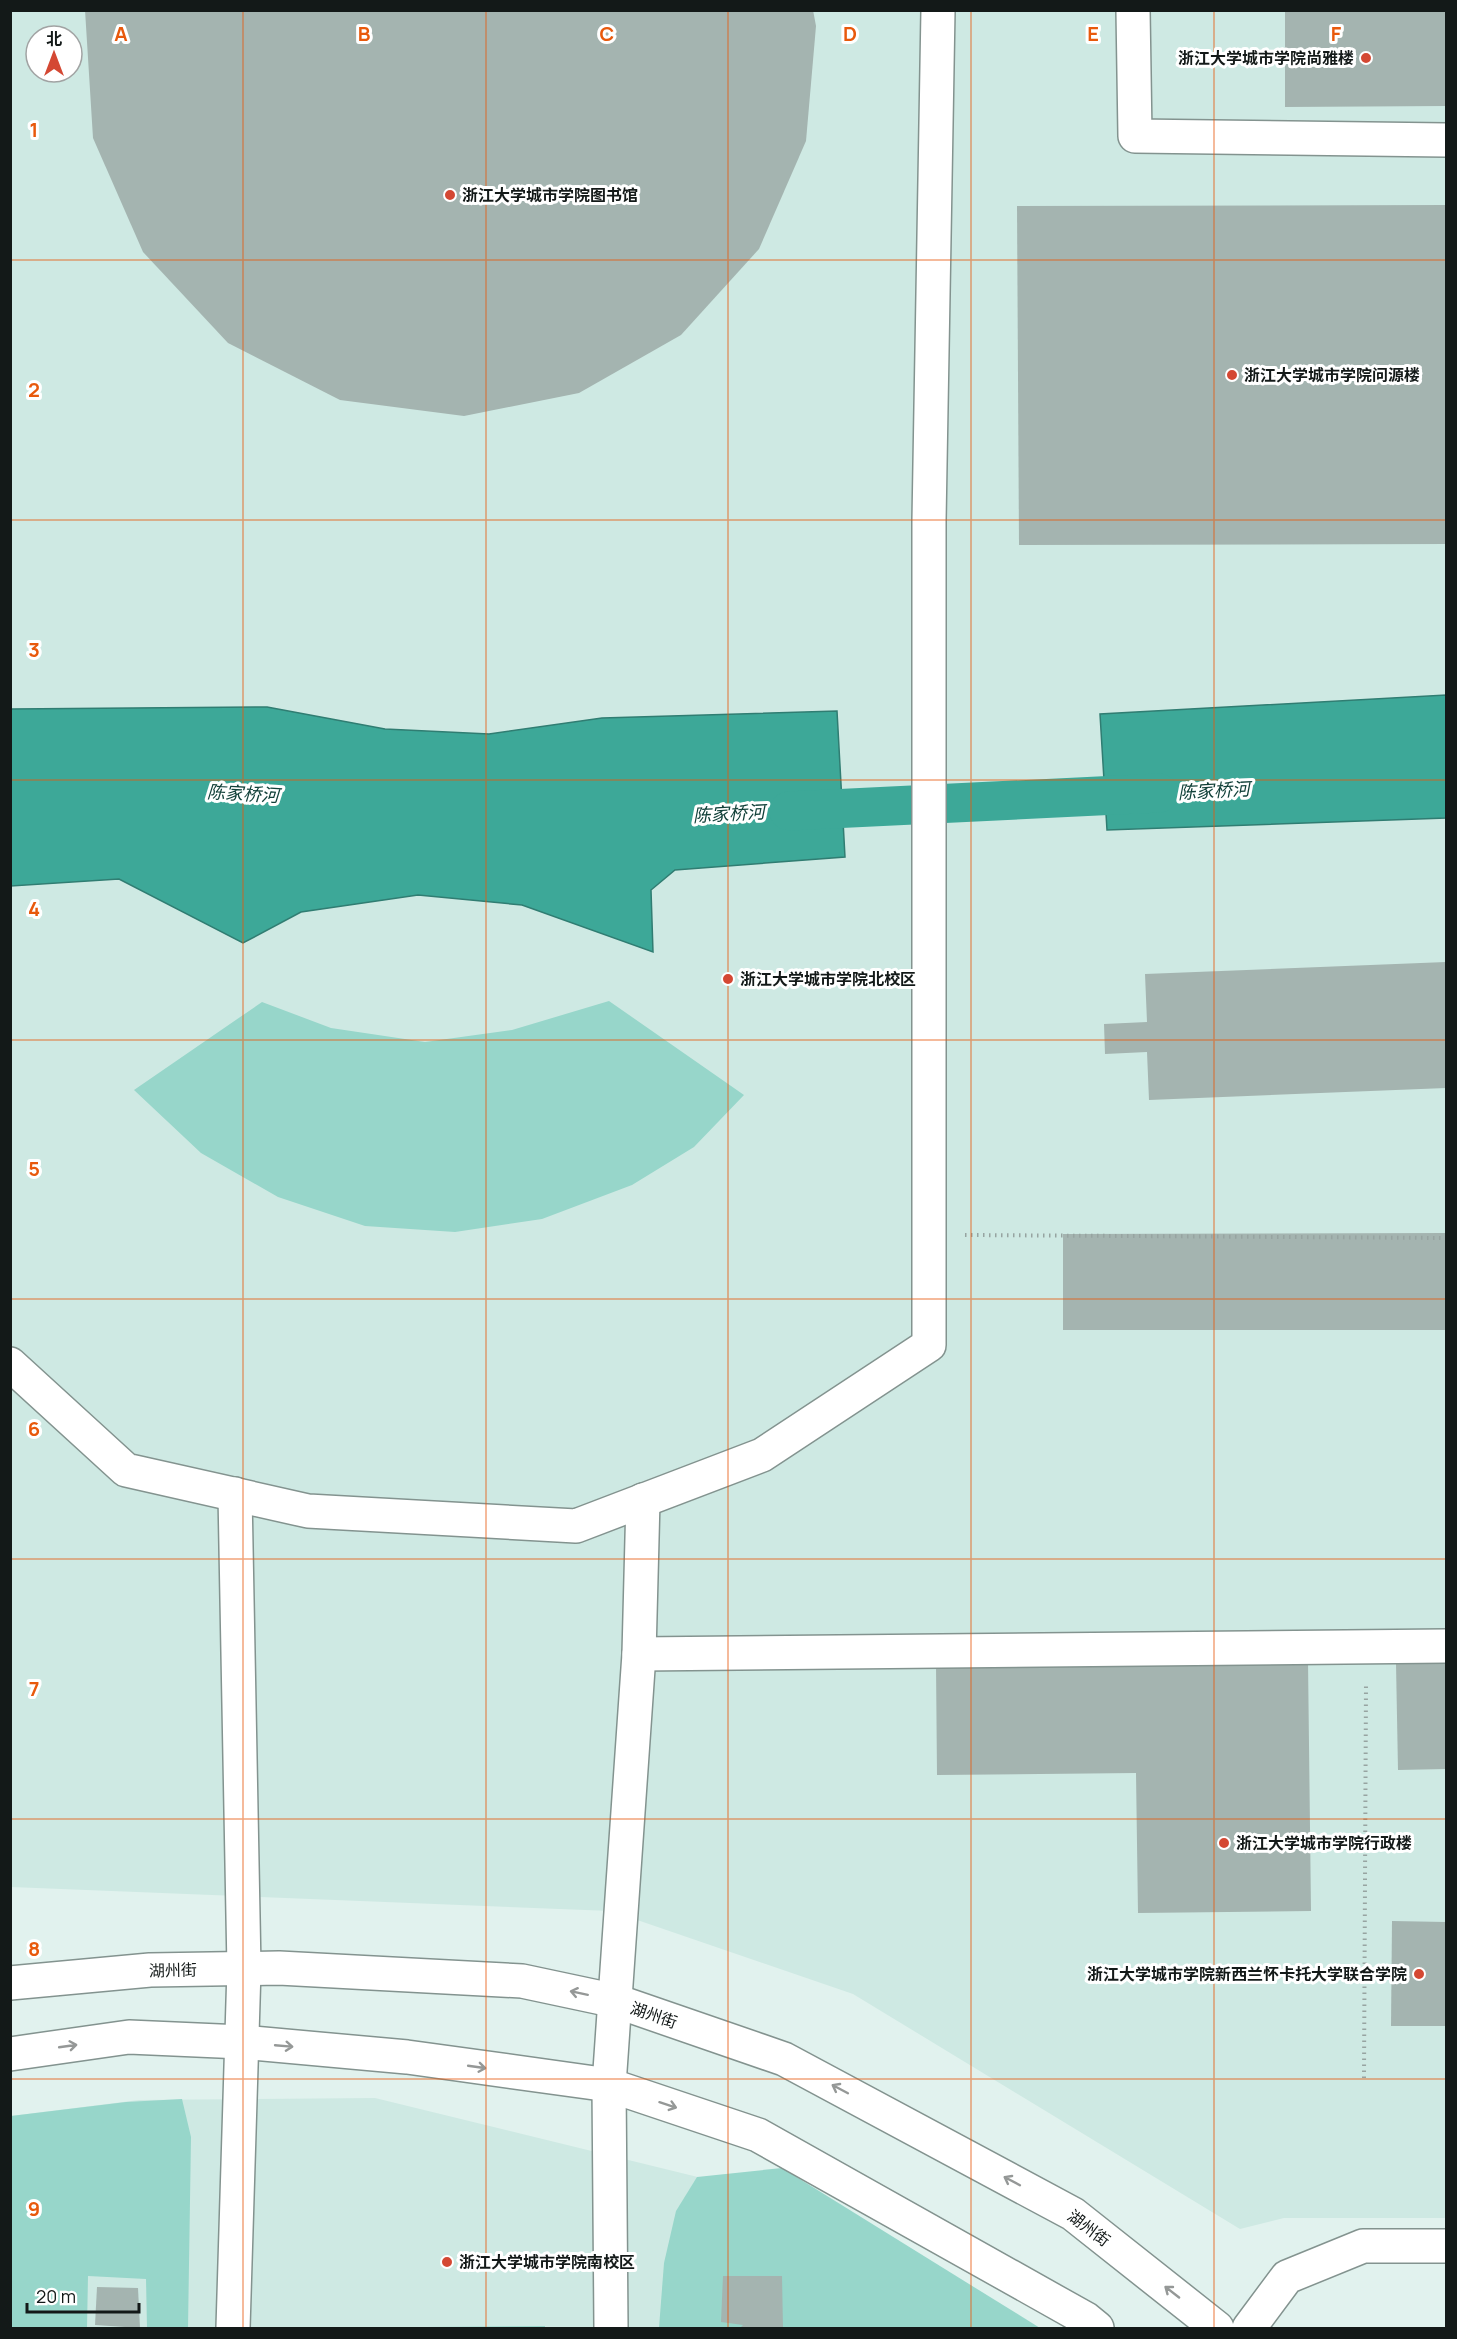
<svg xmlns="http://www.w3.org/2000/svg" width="1457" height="2339" viewBox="0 0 1457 2339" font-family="Manrope,'Noto Sans SC',sans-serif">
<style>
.built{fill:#cee9e3;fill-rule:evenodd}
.grass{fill:#97d6ca}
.water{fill:#3da898;stroke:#307d72;stroke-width:1.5}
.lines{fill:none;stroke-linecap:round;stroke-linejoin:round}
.canal{stroke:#3da898;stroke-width:39}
.building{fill:#a4b4b0}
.minor-casing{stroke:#83938f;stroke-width:36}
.major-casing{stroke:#83938f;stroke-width:36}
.path{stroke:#97a4a1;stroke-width:4;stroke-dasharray:1.5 4.5;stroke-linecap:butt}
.minor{stroke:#fff;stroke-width:33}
.major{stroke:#fff;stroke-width:33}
.oneway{stroke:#959897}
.grid{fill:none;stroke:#e8590c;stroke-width:1.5;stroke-opacity:0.55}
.poi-dot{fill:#d44833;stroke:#fff;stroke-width:2}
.labels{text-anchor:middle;stroke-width:6;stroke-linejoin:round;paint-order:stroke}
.poi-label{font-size:16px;font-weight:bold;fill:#131918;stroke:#fff;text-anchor:start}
.street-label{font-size:16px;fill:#131918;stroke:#fff}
.water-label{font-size:18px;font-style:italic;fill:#114039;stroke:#fff}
.grid-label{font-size:20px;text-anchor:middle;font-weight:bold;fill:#e8590c;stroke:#fff;stroke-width:6;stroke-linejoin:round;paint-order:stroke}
</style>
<rect width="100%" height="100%" fill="#e1f2ee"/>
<g class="built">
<path d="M11,11H1446V2218H1284L1240,2229L853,1994L611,1911L11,1887ZM36,36H72V72H36Z"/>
<path d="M375,2098L771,2195L995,2328H11L10,2116L139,2100Z"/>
</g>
<g class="grass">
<path d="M609,1001L744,1095L694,1147L632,1185L542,1219L455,1232L365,1226L278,1197L201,1153L134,1090L262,1002L331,1028L425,1042L512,1030Z"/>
<path d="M182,2099L191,2137L188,2328H147L146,2279L88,2276L87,2328H11V2116L126,2102Z"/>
<path d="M782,2168L1040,2328H659L664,2263L676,2211L697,2177Z"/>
<path d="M545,2326V2328H311Z"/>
</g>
<g class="water">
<path d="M1446,695V818L1107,830L1100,714Z"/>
<path d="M267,707L385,729L489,734L602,718L837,711L845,857L675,870L651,890L653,952L522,905L418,895L301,912L243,943L119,879L11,886V709Z"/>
</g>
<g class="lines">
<path class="canal" d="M789,811L1159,793"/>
</g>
<g class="building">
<path d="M85,10H813L816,26L806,141L759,249L681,335L579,393L464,416L340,400L228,343L143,252L93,138Z"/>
<path d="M1285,10H1446V106L1285,107Z"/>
<path d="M1446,205V544L1019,545L1017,206Z"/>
<path d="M1446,962V1088L1149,1100L1147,1052L1105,1054L1104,1024L1147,1022L1145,974Z"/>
<path d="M1446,1233V1330H1063V1234Z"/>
<path d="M1308,1661L1311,1911L1138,1913L1136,1773L937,1775L936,1665Z"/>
<path d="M1396,1663H1446V1769L1398,1770Z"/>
<path d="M1392,1921L1446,1922V2026H1391Z"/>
<path d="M723,2276H782L783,2328H740L743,2325L721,2322Z"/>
<path d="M97,2287L138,2288L140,2328L95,2325Z"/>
</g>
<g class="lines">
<defs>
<g id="minor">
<path d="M1133,10L1135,136L1446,140"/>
<path d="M10,1364L126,1470L308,1511L576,1526L762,1455L929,1345V521L938,10"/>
<path d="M639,1654L1446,1646"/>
<path d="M233,2328L244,1969L235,1494"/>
<path d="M611,2328L609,2085L639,1654L643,1500"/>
<path d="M1249,2328L1287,2277L1363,2246H1446"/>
</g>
<g id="major">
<path d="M10,1983L150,1970L279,1968L522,1981L616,2001L784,2059L1073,2214L1217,2328"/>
<path d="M10,2054L129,2037L242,2042L407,2057L609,2085L758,2135L1086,2319L1097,2328"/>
</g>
</defs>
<use href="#minor" class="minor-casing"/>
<use href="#major" class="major-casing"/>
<g class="path">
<path d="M965,1235L1446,1238"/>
<path d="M1364,2078L1366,1683"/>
</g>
<use href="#minor" class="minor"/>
<use href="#major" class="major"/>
</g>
<defs><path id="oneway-shaft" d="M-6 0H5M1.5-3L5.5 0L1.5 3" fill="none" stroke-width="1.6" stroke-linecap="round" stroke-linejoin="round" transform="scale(1.5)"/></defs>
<g class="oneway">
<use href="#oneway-shaft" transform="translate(579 1993) rotate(-168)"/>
<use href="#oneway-shaft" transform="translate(68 2046) rotate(-8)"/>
<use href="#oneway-shaft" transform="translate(284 2046) rotate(5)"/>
<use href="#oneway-shaft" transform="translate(477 2067) rotate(8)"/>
<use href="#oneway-shaft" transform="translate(840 2089) rotate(-152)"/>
<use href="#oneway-shaft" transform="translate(668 2105) rotate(18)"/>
<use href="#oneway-shaft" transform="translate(1012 2181) rotate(-152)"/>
<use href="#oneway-shaft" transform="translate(1172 2292) rotate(-142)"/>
</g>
<path class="grid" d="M243,10V2328M486,10V2328M728,10V2328M971,10V2328M1214,10V2328M10,260H1446M10,520H1446M10,780H1446M10,1040H1446M10,1299H1446M10,1559H1446M10,1819H1446M10,2079H1446"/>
<g class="poi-dot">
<circle cx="1366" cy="58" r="6"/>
<circle cx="450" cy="195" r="6"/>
<circle cx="1232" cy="375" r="6"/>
<circle cx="728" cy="979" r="6"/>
<circle cx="1224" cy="1843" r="6"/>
<circle cx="1419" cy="1974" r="6"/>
<circle cx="447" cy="2262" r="6"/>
</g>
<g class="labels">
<g class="poi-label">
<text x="1354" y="64" text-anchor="end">浙江大学城市学院尚雅楼</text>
<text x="462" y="201">浙江大学城市学院图书馆</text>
<text x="1244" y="381">浙江大学城市学院问源楼</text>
<text x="740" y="985">浙江大学城市学院北校区</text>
<text x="1236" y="1849">浙江大学城市学院行政楼</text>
<text x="1407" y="1980" text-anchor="end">浙江大学城市学院新西兰怀卡托大学联合学院</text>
<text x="459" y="2268">浙江大学城市学院南校区</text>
</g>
<g class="street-label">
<text transform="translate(173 1970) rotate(-1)" y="6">湖州街</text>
<text transform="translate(654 2015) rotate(19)" y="6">湖州街</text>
<text transform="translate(1089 2228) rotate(37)" y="6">湖州街</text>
</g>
<g class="water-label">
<text transform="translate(1214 791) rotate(-3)" y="6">陈家桥河</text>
<text transform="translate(243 794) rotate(3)" y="6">陈家桥河</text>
<text transform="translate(729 814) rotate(-3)" y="6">陈家桥河</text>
</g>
</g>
<g class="grid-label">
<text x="121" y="41">A</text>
<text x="364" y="41">B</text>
<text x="607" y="41">C</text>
<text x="850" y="41">D</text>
<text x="1093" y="41">E</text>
<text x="1336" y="41">F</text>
<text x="34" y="137">1</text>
<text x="34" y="397">2</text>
<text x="34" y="657">3</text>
<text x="34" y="916">4</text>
<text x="34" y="1176">5</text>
<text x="34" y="1436">6</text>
<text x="34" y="1696">7</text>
<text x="34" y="1956">8</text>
<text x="34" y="2216">9</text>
</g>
<rect width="1457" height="2339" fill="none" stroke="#131918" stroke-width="24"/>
<g transform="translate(54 54)"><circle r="28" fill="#ffffff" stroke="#a1a3a3" stroke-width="1.5"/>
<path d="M0-4.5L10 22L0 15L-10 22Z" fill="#d44833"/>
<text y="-9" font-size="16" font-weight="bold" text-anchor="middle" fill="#131918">北</text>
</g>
<path d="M27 2303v9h112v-9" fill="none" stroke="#131918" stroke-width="3"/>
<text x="36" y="2303" font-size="18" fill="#131918" stroke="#ffffff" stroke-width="4.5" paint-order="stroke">20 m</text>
</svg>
